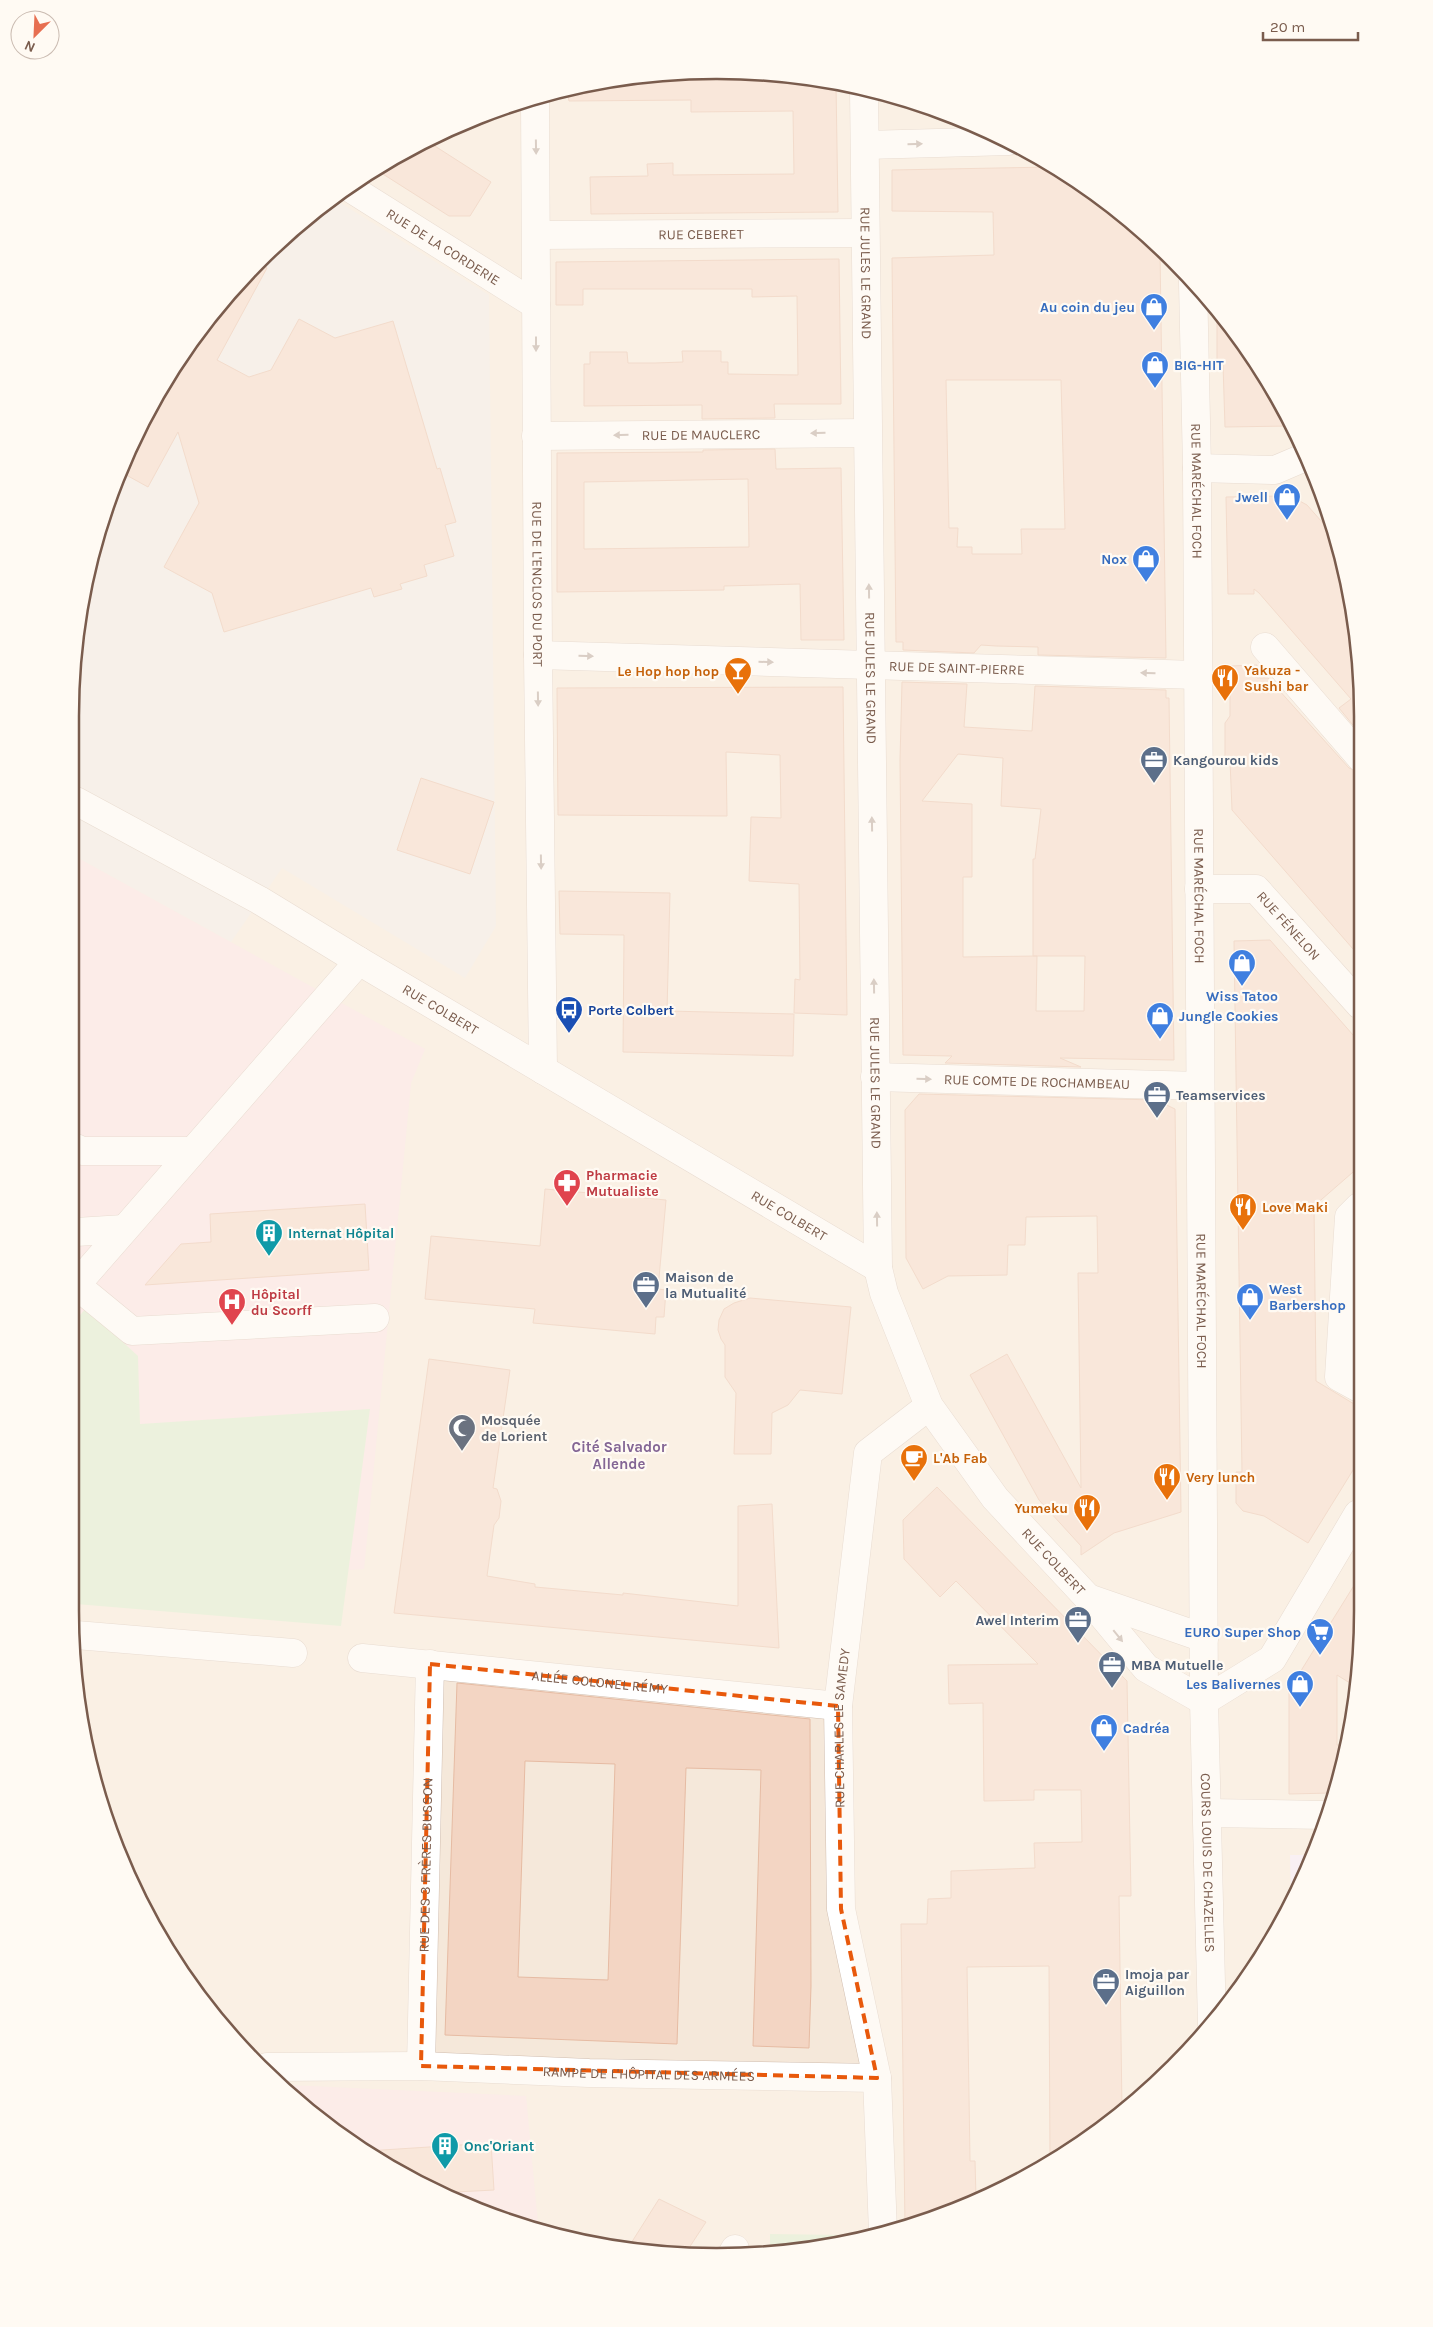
<svg xmlns="http://www.w3.org/2000/svg" width="1433" height="2327" viewBox="0 0 1433 2327" font-family="Karla,sans-serif">
<style>
.residential{fill:#f5e8da}
.industrial{fill:#efe9e4}
.education{fill:#f3e8fa}
.medical{fill:#fbdfe3}
.green{fill:#d8ecc9}
.building{fill:#f3d5c3;stroke:#e6bba3;fill-rule:evenodd}
.lines{fill:none;stroke-linecap:round;stroke-linejoin:round}
.minor-casing{stroke:#d1beb0;stroke-width:29}
.minor{stroke:#fff;stroke-width:28}
.oneway{fill:#af9d94}
.marked{fill:none;stroke:#e8590c;stroke-width:4;stroke-dasharray:10 6;stroke-linejoin:round}
.labels{text-anchor:middle;stroke-width:4.5;stroke-linejoin:round;paint-order:stroke}
.street-label{font-size:14px;fill:#7a5c4d;stroke:#fffaf3}
.shop-label{font-size:14px;font-weight:bold;fill:#366cbe;stroke:#fffaf3;text-anchor:end}
.food-label{font-size:14px;font-weight:bold;fill:#c56008;stroke:#fffaf3;text-anchor:start}
.service-label{font-size:14px;font-weight:bold;fill:#4e5e75;stroke:#fffaf3;text-anchor:start}
.transit-label{font-size:14px;font-weight:bold;fill:#164399;stroke:#fffaf3;text-anchor:start}
.health-label{font-size:14px;font-weight:bold;fill:#be3a42;stroke:#fffaf3;text-anchor:start}
.culture-label{font-size:14px;font-weight:bold;fill:#0d838f;stroke:#fffaf3;text-anchor:start}
.worship-label{font-size:14px;font-weight:bold;fill:#5b616d;stroke:#fffaf3;text-anchor:start}
.neighbourhood-label{font-size:15px;font-weight:bold;fill:#846695;stroke:#fffaf3}
.rim{fill:none;stroke:#7a5c4d;stroke-width:2.5}
</style>
<rect width="100%" height="100%" fill="#fdf6ec"/>
<path class="residential" d="M758,71L884,92L1002,137L1110,203L1203,290L1277,394L1341,549L1362,674L1358,1695L1314,1858L1230,2004L1173,2068L1076,2148L924,2223L801,2251L716,2257L591,2245L509,2223L430,2190L323,2124L203,2004L137,1897L104,1818L76,1695L75,632L119,469L290,231L393,157L508,104L632,76Z"/>
<path class="industrial" d="M334,199L489,295L496,926L465,978L282,868L231,942L76,857L75,632L119,469L203,323L290,231Z"/>
<path class="education" d="M1290,1855H1315L1291,1898Z"/>
<g class="medical">
<path d="M76,857L425,1049L411,1083L364,1569L76,1586Z"/>
<path d="M285,2085L526,2096L538,2225L535,2230L509,2223L430,2190L323,2124Z"/>
</g>
<g class="green">
<path d="M86,1308L138,1356L140,1424L370,1409L341,1626L76,1604V1320Z"/>
<path d="M770,2234L846,2235V2241L801,2251L770,2253Z"/>
</g>
<g class="building">
<path d="M758,71L836,84L838,212L591,214L590,177L648,176L647,164L673,163V175L794,174L793,111L691,112V100L569,101L567,91L632,76Z"/>
<path d="M427,141L491,182L470,216H449L375,169L393,157Z"/>
<path d="M1051,167L1110,203L1160,251L1166,658L1038,655V647L996,646L981,645L974,653L903,650V642H896L892,258L994,255L993,212L892,211V170ZM946,380H1061L1065,529H1021L1022,554H972V547H957L958,528H949Z"/>
<path d="M839,259L841,404H774L775,418L702,419V405L584,406V364H590V352H627L628,363H655L683,362L682,351H721V362H728V374L798,375L797,296L752,297V289H583V305H556V262Z"/>
<path d="M260,263L267,268L217,360L249,377L271,370L299,319L335,338L393,321L437,469L440,468L456,522L445,525L454,556L424,565L427,576L400,584L402,589L374,597L371,588L224,632L212,593L164,567L199,503L178,432L148,487L119,471L203,323Z"/>
<path d="M1217,310L1277,394L1290,426L1225,427L1223,364L1217,363Z"/>
<path d="M775,449L776,469L841,468L844,640H801L800,584L724,586V590L557,592V453L703,452V450ZM748,479L749,547L584,549V482Z"/>
<path d="M1282,496L1296,499L1307,505L1337,539L1341,549L1362,674L1361,735L1339,708L1351,699L1259,593L1254,589V594H1228L1226,497Z"/>
<path d="M1257,665V678H1268L1349,768L1361,773L1360,957L1232,810L1230,760L1225,759V723L1230,716V666Z"/>
<path d="M902,682L967,684L964,727L1032,731L1035,686L1166,690V698H1169L1174,1060L1060,1058L1081,1067L945,1063L952,1056L903,1055L900,760ZM958,754L1003,758L1001,806L1041,809L1035,859H1033V956H1085L1084,1011H1036L1037,956L963,957V877H972V804L922,801Z"/>
<path d="M843,687L847,1015L794,1013L795,979L800,980L799,884L749,881L751,817L781,818L780,755L726,752L727,816L558,815L557,688Z"/>
<path d="M421,778L494,802L470,874L397,850Z"/>
<path d="M559,891L670,893L667,1011L794,1014L793,1056L623,1052L624,935L560,934Z"/>
<path d="M1270,940L1360,1043V1166L1314,1206L1316,1381L1359,1407L1358,1462L1308,1543L1264,1516L1243,1511L1236,1503V1472H1242L1234,941Z"/>
<path d="M919,1094L1156,1100L1175,1109L1181,1512L1114,1533L1081,1555V1546L1039,1500L970,1375L1007,1354L1081,1488L1078,1273H1098L1097,1216L1026,1217L1025,1245H1008L1007,1275L948,1276L923,1289L906,1258L905,1110Z"/>
<path d="M545,1189L666,1200L658,1289L666,1290L664,1317H656L655,1334L533,1323L535,1309L425,1299L431,1236L540,1246Z"/>
<path d="M365,1204L369,1270L145,1285L181,1244L211,1242L210,1214Z"/>
<path d="M750,1298L851,1307L842,1394L800,1390L788,1405L772,1413L771,1454H734L736,1393L725,1377V1345L721,1339L718,1330L719,1320L724,1309L734,1303Z"/>
<path d="M429,1359L510,1370L493,1488L497,1489L501,1501L499,1518L494,1525L487,1576L535,1584V1587L623,1595V1593L738,1606V1506L772,1504L779,1648L394,1613Z"/>
<path d="M937,1487L1127,1681L1131,1896H1119L1122,2110L1076,2148L1050,2160L1049,1966L967,1967L970,2161H975L976,2197L924,2223L905,2227L901,1924H927L928,1899L951,1898V1871L1035,1868L1034,1843L1082,1842L1081,1790H1034V1800L984,1801L983,1703L949,1704L948,1665L1038,1664L956,1581L940,1597L904,1559L903,1520Z"/>
<path d="M1358,1579V1688L1337,1675V1745H1344L1331,1793L1289,1794V1690Z"/>
<path d="M457,1683L810,1719L811,1986L809,2048L753,2046L761,1770L686,1768L677,2044L445,2035ZM525,1761L615,1764L608,1980L518,1977Z"/>
<path d="M491,2143L494,2190L437,2193L367,2151Z"/>
<path d="M659,2199L706,2222L685,2254L628,2248Z"/>
</g>
<g class="lines">
<defs>
<g id="minor">
<path id="s1" d="M864,89L878,1268L884,1293L929,1406L995,1498L1088,1598L1146,1668L1204,1701"/>
<path id="s2" d="M535,98L538,655L543,1070"/>
<path d="M866,145L1009,141"/>
<path id="s3" d="M350,188L536,305"/>
<path id="s4" d="M537,235L864,233"/>
<path id="s5" d="M1193,282L1197,468L1204,1701L1212,2024"/>
<path id="s6" d="M536,436L867,433"/>
<path d="M1197,468L1275,470L1303,458"/>
<path d="M1265,647L1361,758"/>
<path id="s7" d="M538,655L1197,675"/>
<path id="s8" d="M76,801L259,900L359,961L878,1268"/>
<path id="s9" d="M1199,889H1256L1360,1005"/>
<path id="s10" d="M875,1077L1200,1086"/>
<path d="M76,1148L82,1151H192"/>
<path d="M76,1232L124,1229"/>
<path d="M76,1285L359,961"/>
<path d="M76,1285L132,1331L375,1318"/>
<path d="M1359,1388L1339,1377L1349,1217L1359,1207"/>
<path d="M1088,1598L1204,1638"/>
<path d="M76,1635L293,1653"/>
<path id="s11" d="M362,1658L838,1706"/>
<path d="M1204,1701L1272,1659L1358,1514"/>
<path d="M1207,1813L1325,1815"/>
<path id="s12" d="M421,2066L430,1664"/>
<path id="s13" d="M267,2067L421,2066L589,2073L877,2078"/>
<path id="s14" d="M883,2232L877,2078L841,1909L838,1706L868,1453L929,1406"/>
<path d="M731,2256L735,2249"/>
</g>
</defs>
<use href="#minor" class="minor-casing"/>
<use href="#minor" class="minor"/>
</g>
<defs><path id="oneway-solid" d="M-6-.8H1V-3.2L6.5 0L1 3.2V.8H-6Z" transform="scale(1.25)"/></defs>
<g class="oneway">
<use href="#oneway-solid" transform="translate(915 144) rotate(-2)"/>
<use href="#oneway-solid" transform="translate(536 147) rotate(89)"/>
<use href="#oneway-solid" transform="translate(536 344) rotate(90)"/>
<use href="#oneway-solid" transform="translate(818 433) rotate(179)"/>
<use href="#oneway-solid" transform="translate(621 435) rotate(179)"/>
<use href="#oneway-solid" transform="translate(869 591) rotate(-91)"/>
<use href="#oneway-solid" transform="translate(586 656) rotate(2)"/>
<use href="#oneway-solid" transform="translate(766 662) rotate(2)"/>
<use href="#oneway-solid" transform="translate(1148 673) rotate(-178)"/>
<use href="#oneway-solid" transform="translate(538 699) rotate(89)"/>
<use href="#oneway-solid" transform="translate(872 824) rotate(-91)"/>
<use href="#oneway-solid" transform="translate(541 862) rotate(89)"/>
<use href="#oneway-solid" transform="translate(874 986) rotate(-91)"/>
<use href="#oneway-solid" transform="translate(924 1079) rotate(1)"/>
<use href="#oneway-solid" transform="translate(877 1219) rotate(-91)"/>
<use href="#oneway-solid" transform="translate(1118 1636) rotate(51)"/>
</g>
<path d="M0 0H1433V2327H0ZM430,1664L838,1706L841,1909L877,2078L421,2066Z" fill="#fdf6ec" fill-opacity=".55" fill-rule="evenodd"/>
<path class="marked" d="M430,1664L838,1706L841,1909L877,2078L421,2066Z"/>
<defs>
<symbol id="shop-pin" viewBox="-11 -11 22 30"><path d="M0 17L-7.5 6A9.5 9.5 0 1 1 7.5 6Z" fill="#3f7fe0" stroke="#fffaf3"/><path d="M-5-2.5h2.3a2.7 3.5 0 0 1 5.4 0H5L5.5 6h-11ZM-1.5-2.5h3a1.5 2.3 0 0 0-3 0Z" fill="#fff"/></symbol>
<symbol id="bar-pin" viewBox="-11 -11 22 30"><path d="M0 17L-7.5 6A9.5 9.5 0 1 1 7.5 6Z" fill="#e8710a" stroke="#fffaf3"/><path d="M-6-5H6L.8 .8V4.5H3.5V6h-7V4.5H-.8V.8Z" fill="#fff"/></symbol>
<symbol id="restaurant-pin" viewBox="-11 -11 22 30"><path d="M0 17L-7.5 6A9.5 9.5 0 1 1 7.5 6Z" fill="#e8710a" stroke="#fffaf3"/><path d="M-5-6h1v4h1v-4h1v4h1v-4h1v5L-1.5 .5V6h-2V.5L-5-1ZM5-6V6H3V1.5H1.5Q1.5-4 5-6Z" fill="#fff"/></symbol>
<symbol id="office-pin" viewBox="-11 -11 22 30"><path d="M0 17L-7.5 6A9.5 9.5 0 1 1 7.5 6Z" fill="#5c6f8a" stroke="#fffaf3"/><path d="M-6-3h4V-5.5h4V-3h4V5H-6ZM-1-4.5V-3h2v-1.5ZM-6 0V1H6V0Z" fill="#fff"/></symbol>
<symbol id="bus-pin" viewBox="-11 -11 22 30"><path d="M0 17L-7.5 6A9.5 9.5 0 1 1 7.5 6Z" fill="#1a4fb4" stroke="#fffaf3"/><path d="M-5-6H5V4H4V6H2V4H-2V6H-4V4H-5ZM-3.5-4V0h7V-4ZM-3.5 1.2v1.5H-2V1.2ZM2 1.2v1.5H3.5V1.2Z" fill="#fff"/></symbol>
<symbol id="pharmacy-pin" viewBox="-11 -11 22 30"><path d="M0 17L-7.5 6A9.5 9.5 0 1 1 7.5 6Z" fill="#e0444e" stroke="#fffaf3"/><path d="M-2-6h4v4h4v4h-4v4h-4v-4h-4v-4h4Z" fill="#fff"/></symbol>
<symbol id="building-pin" viewBox="-11 -11 22 30"><path d="M0 17L-7.5 6A9.5 9.5 0 1 1 7.5 6Z" fill="#0f9aa8" stroke="#fffaf3"/><path d="M-4-6H4V6H1V3H-1V6H-4ZM-2.5-4.3h1.7v1.8h-1.7ZM.8-4.3h1.7v1.8H.8ZM-2.5-1h1.7V.8h-1.7ZM.8-1h1.7V.8H.8Z" fill="#fff"/></symbol>
<symbol id="hospital-pin" viewBox="-11 -11 22 30"><path d="M0 17L-7.5 6A9.5 9.5 0 1 1 7.5 6Z" fill="#e0444e" stroke="#fffaf3"/><path d="M-5-5h3v3.5h4V-5h3V5h-3V1.5h-4V5h-3Z" fill="#fff"/></symbol>
<symbol id="mosque-pin" viewBox="-11 -11 22 30"><path d="M0 17L-7.5 6A9.5 9.5 0 1 1 7.5 6Z" fill="#6b7280" stroke="#fffaf3"/><path d="M3.5-4.9A6 6 0 1 0 3.5 4.9A5 5 0 1 1 3.5-4.9Z" fill="#fff"/></symbol>
<symbol id="cafe-pin" viewBox="-11 -11 22 30"><path d="M0 17L-7.5 6A9.5 9.5 0 1 1 7.5 6Z" fill="#e8710a" stroke="#fffaf3"/><path d="M-5.5-4.5H6V0H3Q3 3.5 0 3.5H-2.5Q-5.5 3.5-5.5 0ZM3-3.2v2h1.7v-2ZM-6 4.5H4V6H-6Z" fill="#fff"/></symbol>
<symbol id="supermarket-pin" viewBox="-11 -11 22 30"><path d="M0 17L-7.5 6A9.5 9.5 0 1 1 7.5 6Z" fill="#3f7fe0" stroke="#fffaf3"/><path d="M-6-5.5h2.5l.6 2H6L4.5 2H-2.5L-4.4-4H-6ZM-1.5 3.2a1.3 1.3 0 1 0 .1 0ZM3 3.2a1.3 1.3 0 1 0 .1 0Z" fill="#fff"/></symbol>
</defs>
<g fill-rule="evenodd">
<use href="#shop-pin" x="1138" y="291" width="32" height="43"/>
<use href="#shop-pin" x="1139" y="349" width="32" height="43"/>
<use href="#shop-pin" x="1271" y="481" width="32" height="43"/>
<use href="#shop-pin" x="1130" y="543" width="32" height="43"/>
<use href="#bar-pin" x="722" y="655" width="32" height="43"/>
<use href="#restaurant-pin" x="1209" y="662" width="32" height="43"/>
<use href="#office-pin" x="1138" y="744" width="32" height="43"/>
<use href="#shop-pin" x="1226" y="947" width="32" height="43"/>
<use href="#bus-pin" x="553" y="994" width="32" height="43"/>
<use href="#shop-pin" x="1144" y="1000" width="32" height="43"/>
<use href="#office-pin" x="1141" y="1079" width="32" height="43"/>
<use href="#pharmacy-pin" x="551" y="1167" width="32" height="43"/>
<use href="#restaurant-pin" x="1227" y="1191" width="32" height="43"/>
<use href="#building-pin" x="253" y="1217" width="32" height="43"/>
<use href="#office-pin" x="630" y="1269" width="32" height="43"/>
<use href="#shop-pin" x="1234" y="1281" width="32" height="43"/>
<use href="#hospital-pin" x="216" y="1286" width="32" height="43"/>
<use href="#mosque-pin" x="446" y="1412" width="32" height="43"/>
<use href="#cafe-pin" x="898" y="1442" width="32" height="43"/>
<use href="#restaurant-pin" x="1151" y="1461" width="32" height="43"/>
<use href="#restaurant-pin" x="1071" y="1492" width="32" height="43"/>
<use href="#office-pin" x="1062" y="1604" width="32" height="43"/>
<use href="#supermarket-pin" x="1304" y="1616" width="32" height="43"/>
<use href="#office-pin" x="1096" y="1649" width="32" height="43"/>
<use href="#shop-pin" x="1284" y="1668" width="32" height="43"/>
<use href="#shop-pin" x="1088" y="1712" width="32" height="43"/>
<use href="#office-pin" x="1090" y="1966" width="32" height="43"/>
<use href="#building-pin" x="429" y="2130" width="32" height="43"/>
</g>
<g class="labels">
<g class="street-label">
<text dy="5" stroke="none"><textPath href="#s4" startOffset="164">RUE CEBERET</textPath></text>
<text dy="5" stroke="none"><textPath href="#s3" startOffset="110">RUE DE LA CORDERIE</textPath></text>
<text dy="5" stroke="none"><textPath href="#s1" startOffset="184">RUE JULES LE GRAND</textPath></text>
<text dy="5" stroke="none"><textPath href="#s6" startOffset="165">RUE DE MAUCLERC</textPath></text>
<text dy="5" stroke="none"><textPath href="#s5" startOffset="209">RUE MARÉCHAL FOCH</textPath></text>
<text dy="5" stroke="none"><textPath href="#s2" startOffset="486">RUE DE L'ENCLOS DU PORT</textPath></text>
<text dy="5" stroke="none"><textPath href="#s7" startOffset="419">RUE DE SAINT-PIERRE</textPath></text>
<text dy="5" stroke="none"><textPath href="#s1" startOffset="589">RUE JULES LE GRAND</textPath></text>
<text dy="5" stroke="none"><textPath href="#s5" startOffset="614">RUE MARÉCHAL FOCH</textPath></text>
<text dy="5" stroke="none"><textPath href="#s9" startOffset="106">RUE FÉNELON</textPath></text>
<text dy="5" stroke="none"><textPath href="#s8" startOffset="420">RUE COLBERT</textPath></text>
<text dy="5" stroke="none"><textPath href="#s10" startOffset="162">RUE COMTE DE ROCHAMBEAU</textPath></text>
<text dy="5" stroke="none"><textPath href="#s1" startOffset="994">RUE JULES LE GRAND</textPath></text>
<text dy="5" stroke="none"><textPath href="#s8" startOffset="825">RUE COLBERT</textPath></text>
<text dy="5" stroke="none"><textPath href="#s5" startOffset="1019">RUE MARÉCHAL FOCH</textPath></text>
<text dy="5" stroke="none"><textPath href="#s1" startOffset="1526">RUE COLBERT</textPath></text>
<text dy="5" stroke="none"><textPath href="#s11" startOffset="239">ALLÉE COLONEL RÉMY</textPath></text>
<text dy="5" stroke="none"><textPath href="#s14" startOffset="508">RUE CHARLES LE SAMEDY</textPath></text>
<text dy="5" stroke="none"><textPath href="#s5" startOffset="1581">COURS LOUIS DE CHAZELLES</textPath></text>
<text dy="5" stroke="none"><textPath href="#s12" startOffset="201">RUE DES 3 FRÈRES BUSSON</textPath></text>
<text dy="5" stroke="none"><textPath href="#s13" startOffset="382">RAMPE DE L'HÔPITAL DES ARMÉES</textPath></text>
</g>
<g class="shop-label">
<text x="1135" y="312">Au coin du jeu</text>
<text x="1174" y="370" text-anchor="start">BIG-HIT</text>
<text x="1268" y="502">Jwell</text>
<text x="1127" y="564">Nox</text>
<text x="1242" y="1001" text-anchor="middle">Wiss Tatoo</text>
<text x="1179" y="1021" text-anchor="start">Jungle Cookies</text>
<text x="1269" y="1294" text-anchor="start">West<tspan x="1269" dy="16">Barbershop</tspan></text>
<text x="1301" y="1637">EURO Super Shop</text>
<text x="1281" y="1689">Les Balivernes</text>
<text x="1123" y="1733" text-anchor="start">Cadréa</text>
</g>
<g class="food-label">
<text x="1244" y="675">Yakuza -<tspan x="1244" dy="16">Sushi bar</tspan></text>
<text x="719" y="676" text-anchor="end">Le Hop hop hop</text>
<text x="1262" y="1212">Love Maki</text>
<text x="933" y="1463">L'Ab Fab</text>
<text x="1186" y="1482">Very lunch</text>
<text x="1068" y="1513" text-anchor="end">Yumeku</text>
</g>
<g class="service-label">
<text x="1173" y="765">Kangourou kids</text>
<text x="1176" y="1100">Teamservices</text>
<text x="665" y="1282">Maison de<tspan x="665" dy="16">la Mutualité</tspan></text>
<text x="1059" y="1625" text-anchor="end">Awel Interim</text>
<text x="1131" y="1670">MBA Mutuelle</text>
<text x="1125" y="1979">Imoja par<tspan x="1125" dy="16">Aiguillon</tspan></text>
</g>
<g class="transit-label">
<text x="588" y="1015">Porte Colbert</text>
</g>
<g class="health-label">
<text x="586" y="1180">Pharmacie<tspan x="586" dy="16">Mutualiste</tspan></text>
<text x="251" y="1299">Hôpital<tspan x="251" dy="16">du Scorff</tspan></text>
</g>
<g class="culture-label">
<text x="288" y="1238">Internat Hôpital</text>
<text x="464" y="2151">Onc'Oriant</text>
</g>
<g class="worship-label">
<text x="481" y="1425">Mosquée<tspan x="481" dy="16">de Lorient</tspan></text>
</g>
<g class="neighbourhood-label">
<text x="619" y="1452">Cité Salvador<tspan x="619" dy="17">Allende</tspan></text>
</g>
</g>
<path d="M0 0H1433V2327H0ZM716 79H717A637 637 0 0 1 1354 716V1611A637 637 0 0 1 717 2248H716A637 637 0 0 1 79 1611V716A637 637 0 0 1 716 79Z" fill="#fffaf3" fill-rule="evenodd"/>
<path class="rim" d="M716 79H717A637 637 0 0 1 1354 716V1611A637 637 0 0 1 717 2248H716A637 637 0 0 1 79 1611V716A637 637 0 0 1 716 79Z"/>
<g transform="translate(35 35) rotate(204)"><circle r="24" fill="#fffaf3" stroke="#cabbb1"/>
<path d="M0-4L9 19L0 12L-9 19Z" fill="#e76f51"/>
<text y="-8" font-size="14" font-weight="bold" text-anchor="middle" fill="#7a5c4d">N</text>
</g>
<path d="M1263 32v8h95v-8" fill="none" stroke="#7a5c4d" stroke-width="2.5"/>
<text x="1270" y="32" font-size="15" fill="#7a5c4d" stroke="#fffaf3" stroke-width="4" paint-order="stroke">20 m</text>
</svg>
